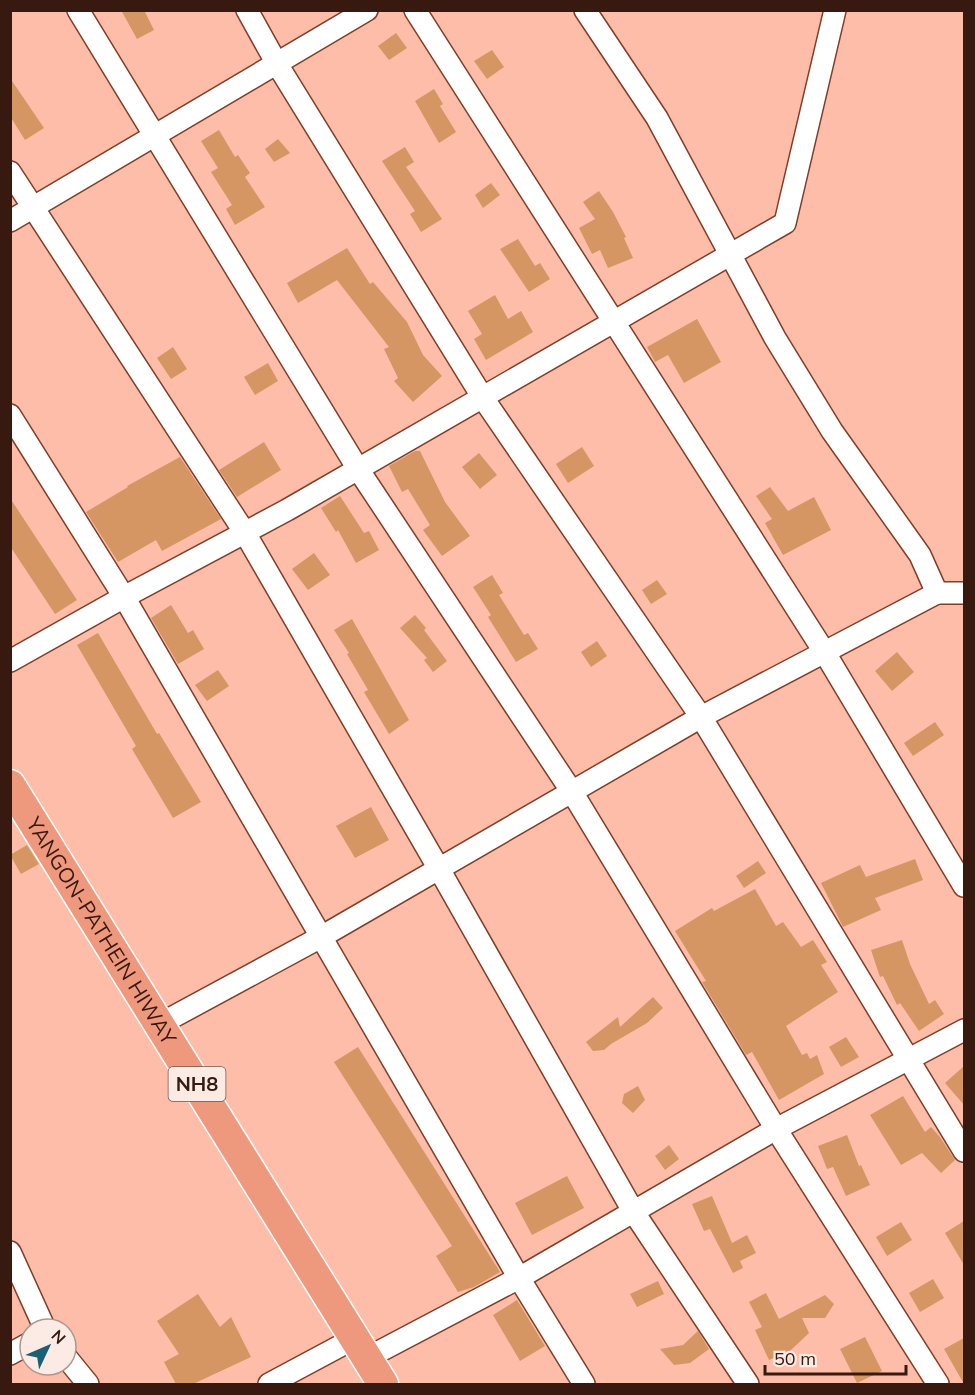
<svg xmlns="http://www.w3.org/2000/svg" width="975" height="1395" viewBox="0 0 975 1395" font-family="Mulish,sans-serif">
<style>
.building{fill:#d59664}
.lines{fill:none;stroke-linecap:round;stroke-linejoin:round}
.minor-casing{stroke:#823d27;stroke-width:24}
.highway-casing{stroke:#fff;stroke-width:33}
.minor{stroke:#fff;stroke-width:21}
.highway{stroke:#ee987d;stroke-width:30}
.labels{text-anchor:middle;stroke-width:4.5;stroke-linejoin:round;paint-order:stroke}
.shield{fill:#fcebe5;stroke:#725850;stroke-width:1.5}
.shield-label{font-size:20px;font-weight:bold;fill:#371910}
.street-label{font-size:21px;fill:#371910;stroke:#fcebe5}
</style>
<rect width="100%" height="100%" fill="#febda8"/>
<g class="building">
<path d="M121,10H144L154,30L137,39Z"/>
<path d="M396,33L407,48L389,60L378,46Z"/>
<path d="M492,50L504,67L487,79L474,61Z"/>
<path d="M10,78L44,128L25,140L10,116Z"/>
<path d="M434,89L443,104L440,106L456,132L439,143L415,101Z"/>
<path d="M219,130L235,157L238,155L250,173L245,177L265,207L235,225L226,209L232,205L211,172L218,168L201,141Z"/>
<path d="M278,139L290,153L274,162L265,149Z"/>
<path d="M405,147L414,162L406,167L442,219L421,232L410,214L415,211L382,161Z"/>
<path d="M491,183L500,195L483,208L475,195Z"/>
<path d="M599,191L613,212L626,237L624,238L633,258L608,268L600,250L592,254L579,228L595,219L583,202Z"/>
<path d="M518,239L535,266L540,263L550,279L529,292L500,249Z"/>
<path d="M347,248L370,284L373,282L407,322L423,355L442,376L413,402L394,381L398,378L384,349L389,347L337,280L298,303L287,283Z"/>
<path d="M495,295L508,319L521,311L533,332L486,360L474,339L482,334L468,311Z"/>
<path d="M697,319L721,362L684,383L668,355L655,362L647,347Z"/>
<path d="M173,347L187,369L171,379L157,358Z"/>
<path d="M268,363L278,381L255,395L244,377Z"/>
<path d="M264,442L281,470L237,497L219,470Z"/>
<path d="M582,447L594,466L568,483L556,464Z"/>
<path d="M415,451H420L445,502L470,536L442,556L423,530L430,525L408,489L402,492L389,466Z"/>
<path d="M479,453L497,475L480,489L462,467Z"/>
<path d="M180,457L221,519L162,551L156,540L118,562L86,512L128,487L127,486Z"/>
<path d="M770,487L788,511L814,497L831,530L783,555L765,523L772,519L756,496Z"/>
<path d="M340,496L364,533L369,531L379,550L356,563L338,530L336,532L321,508Z"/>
<path d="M10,498L77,600L55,614L10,546Z"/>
<path d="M314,553L330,575L308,590L292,569Z"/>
<path d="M492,575L503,593L499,595L524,635L528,633L538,649L516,662L488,617L491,615L473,587Z"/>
<path d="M657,580L667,594L651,604L642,590Z"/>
<path d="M171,605L188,633L193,630L204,649L178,664L151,618Z"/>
<path d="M415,615L426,628L424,630L447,661L433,672L424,660L427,658L400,628Z"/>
<path d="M352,619L409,720L389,734L364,692L368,690L347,654L349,653L334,630Z"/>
<path d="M98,633L157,734L159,733L201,802L173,818L132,749L136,746L77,645Z"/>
<path d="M597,641L607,656L591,667L581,652Z"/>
<path d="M897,652L914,672L892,691L875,671Z"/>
<path d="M218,670L229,686L207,701L195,685Z"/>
<path d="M935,722L944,735L913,756L904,743Z"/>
<path d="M371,807L389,840L355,858L336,826Z"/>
<path d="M27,845L39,864L21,874L10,855Z"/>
<path d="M915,859L923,880L875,898L881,910L843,927L821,883L860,865L866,877Z"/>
<path d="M758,861L766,873L744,888L736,876Z"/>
<path d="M755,889L776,926L783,922L801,947L813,940L827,962L821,965L838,992L786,1026L802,1055L807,1053L810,1059L817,1055L824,1074L779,1100L752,1052L746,1055L702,982L706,981L675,931L712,908L714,911Z"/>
<path d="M902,940L910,964L929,1004L935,1000L944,1014L919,1031L900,1003L897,1005L883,976L880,977L871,950Z"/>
<path d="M653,997L663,1008L647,1023L611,1044L604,1050L593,1051L586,1042L618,1017L620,1027Z"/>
<path d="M846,1037L859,1057L841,1067L829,1047Z"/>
<path d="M358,1047L500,1272L474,1287L458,1292L436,1256L452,1246L334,1062Z"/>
<path d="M964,1066V1105L945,1083Z"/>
<path d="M638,1086L645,1100L633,1113L622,1103L624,1094Z"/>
<path d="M903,1096L925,1132L931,1127L940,1137L955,1160L941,1173L922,1153L901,1165L870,1115Z"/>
<path d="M847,1135L859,1166L861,1165L870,1185L846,1196L833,1167L827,1169L818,1146Z"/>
<path d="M669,1145L679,1159L665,1170L655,1156Z"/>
<path d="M567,1176L584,1208L532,1235L515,1203Z"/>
<path d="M712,1196L732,1243L747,1235L756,1253L740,1261L743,1268L733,1273L710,1229L704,1231L692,1204Z"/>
<path d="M964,1221V1265L945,1233Z"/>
<path d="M901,1222L912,1240L887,1256L876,1237Z"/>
<path d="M933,1279L944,1298L920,1312L909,1293Z"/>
<path d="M658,1281L664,1294L637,1307L630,1294Z"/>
<path d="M766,1293L779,1319L825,1295L834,1304L825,1318H802L809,1333L791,1350L769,1360L755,1330L762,1327L749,1302Z"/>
<path d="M198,1294L220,1327L231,1317L251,1357L193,1384H176L164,1362L179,1354L157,1321Z"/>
<path d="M517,1300L545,1346L520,1361L493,1315Z"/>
<path d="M698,1331L709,1349L690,1363L674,1365L660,1349L683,1345Z"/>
<path d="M865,1337L882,1371L857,1383L840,1349Z"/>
<path d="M964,1338V1384L944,1349Z"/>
</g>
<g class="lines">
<defs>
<g id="minor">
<path d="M78,10L358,469L572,792L776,1129L938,1384"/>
<path d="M247,10L277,64L483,398L701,717L964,1151"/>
<path d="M415,10L825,653L964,886"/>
<path d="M585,10L657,118L775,338L832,431L920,555L937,593H964"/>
<path d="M10,172L245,533L439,869L633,1211L748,1384"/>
<path d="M10,221L367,10"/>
<path d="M10,415L124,597L519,1278L584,1384"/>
<path d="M10,661L124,597L287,510L785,223L835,10"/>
<path d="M160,1024L321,937L701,717L937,593"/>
<path d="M10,1252L45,1329"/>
<path d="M10,1354L30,1343"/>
<path d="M66,1357L88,1384"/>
<path d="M367,1358L519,1278L776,1129L964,1030"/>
<path d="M269,1384L355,1338"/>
</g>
<g id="highway">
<path id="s1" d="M10,785L383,1384"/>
</g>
</defs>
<use href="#minor" class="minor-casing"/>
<use href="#highway" class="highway-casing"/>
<use href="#minor" class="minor"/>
<use href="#highway" class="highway"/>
</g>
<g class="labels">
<rect class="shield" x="168.5" y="1067" width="57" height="34" rx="4.5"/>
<g class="shield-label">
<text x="197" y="1091">NH8</text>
</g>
<g class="street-label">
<text dy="7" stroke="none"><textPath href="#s1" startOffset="172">YANGON-PATHEIN HIWAY</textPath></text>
</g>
</g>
<rect width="975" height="1395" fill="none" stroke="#371910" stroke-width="24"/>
<g transform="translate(48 1347) rotate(46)"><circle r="28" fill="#fcebe5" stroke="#ad9790" stroke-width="1.5"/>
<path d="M0-4.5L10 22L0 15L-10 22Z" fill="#1b6072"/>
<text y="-9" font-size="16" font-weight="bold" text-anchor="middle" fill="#371910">N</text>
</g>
<path d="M765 1365v9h141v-9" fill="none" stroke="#371910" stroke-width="3"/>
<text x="774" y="1365" font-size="18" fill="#371910" stroke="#fcebe5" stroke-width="4.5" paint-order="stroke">50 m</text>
</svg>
